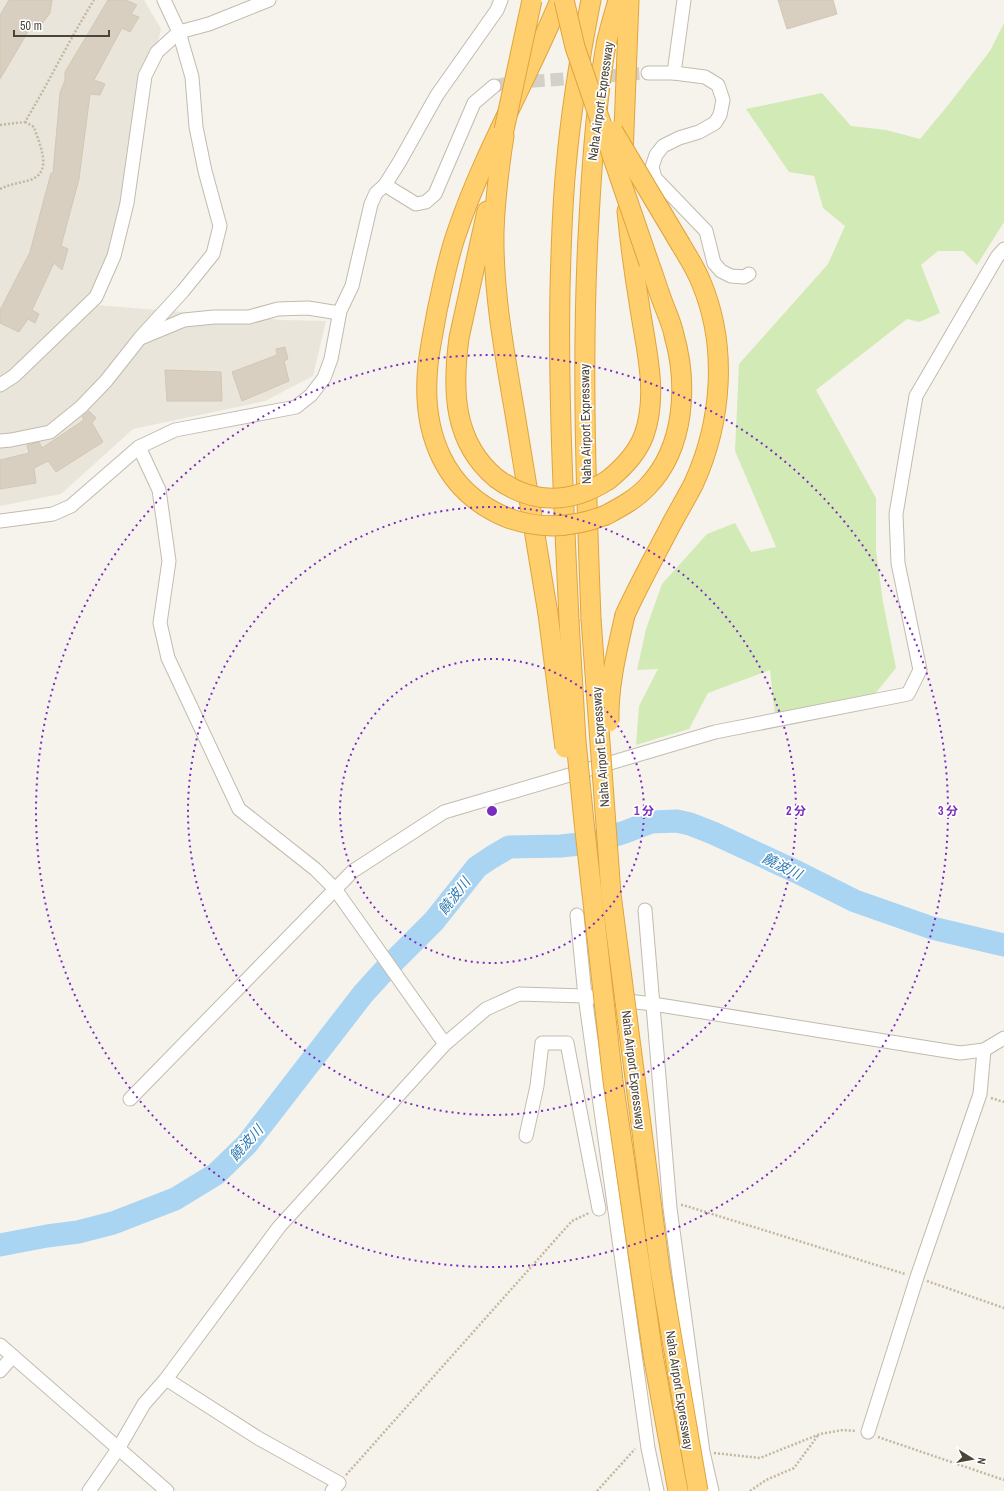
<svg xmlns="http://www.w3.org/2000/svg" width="1004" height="1491" viewBox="0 0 1004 1491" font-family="'Archivo Narrow','Noto Sans JP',sans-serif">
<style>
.residential{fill:#eae5da}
.green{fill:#d2eab5}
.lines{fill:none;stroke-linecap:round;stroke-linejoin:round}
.river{stroke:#a9d4f2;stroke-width:23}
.building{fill:#d8cfc1;stroke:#d3c7b4}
.minor-tunnel{stroke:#d4d0c8;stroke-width:13;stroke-dasharray:13 6;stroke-linecap:butt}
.minor-casing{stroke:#c2bbae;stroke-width:15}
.highway-casing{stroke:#e0a43c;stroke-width:21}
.path{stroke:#c4b79f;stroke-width:2.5;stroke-dasharray:2 2;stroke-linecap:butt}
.minor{stroke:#fff;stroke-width:13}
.highway{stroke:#ffcf6e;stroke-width:19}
.highway-bridge-casing{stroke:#e0a43c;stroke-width:21;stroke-linecap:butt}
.highway-bridge{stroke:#ffcf6e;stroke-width:19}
.ring{fill:none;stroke:#7b2cbf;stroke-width:2;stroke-dasharray:2 4}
.labels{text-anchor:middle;stroke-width:3.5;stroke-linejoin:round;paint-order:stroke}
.street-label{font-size:13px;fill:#4b4439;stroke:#fff}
.water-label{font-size:14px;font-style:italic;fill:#2e7ab2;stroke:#fff}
.centre{fill:#7b2cbf;stroke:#fff;stroke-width:2}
.ring-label{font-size:12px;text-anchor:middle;font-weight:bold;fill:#7b2cbf;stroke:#fff;stroke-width:3.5;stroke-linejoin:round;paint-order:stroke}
</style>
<rect width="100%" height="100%" fill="#f6f3ec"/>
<path class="residential" d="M0,0H144L161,29L97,305L282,320L326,321L313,376L265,401L133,429L61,494L0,506Z"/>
<path class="green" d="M1004,23V222L977,265L963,251H938L921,265L940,313L919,322L907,319L816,390L876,498V551L883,602L896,668L874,695L775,716L770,670L708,693L689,729L636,745L639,706L658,669L637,670L646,629L662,584L707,534L735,523L751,552L776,547L735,451L739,364L828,264L845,226L823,208L814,176L789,172L746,109L822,93L851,126L886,130L920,139L949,104L990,51Z"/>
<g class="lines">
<path class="river" d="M0,1245L47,1236L78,1232L113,1223L175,1199L216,1174L247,1144L363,994L383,972L434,921L477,867L492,857L509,847L561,846L589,843L625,832L651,822L677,821L690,824L713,833L797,872L855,901L932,928L1004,945"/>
</g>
<g class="building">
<path d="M9,0H52L50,13L41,25L35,20L0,79V15Z"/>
<path d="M108,0H126L137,5L131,14L139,17L130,32L122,28L94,80L105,84L100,95L90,94L79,179L61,246L68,249L62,270L54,263L32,310L39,314L35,323L28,319L19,332L0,323V310L30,252L51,173H53L60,93L65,80V72Z"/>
<path d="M778,0H833L837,14L787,29Z"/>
<path d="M285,347L288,359L284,361L289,381L242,401L232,372L277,355L276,349Z"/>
<path d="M165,370L221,372L222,401H167Z"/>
<path d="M89,411L96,418L92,423L103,442L56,472L48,461L34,468L36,483L0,489V460L29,453L27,445L39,442L42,448L84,420L82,417Z"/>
</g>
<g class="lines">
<path class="minor-tunnel" d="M494,86L508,83L648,73"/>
<defs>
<g id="minor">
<path d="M648,73H674L684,0"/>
<path d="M674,73L705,77L718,85L723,100L720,115L715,123L699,132L679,138L663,146L656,155L652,167L655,178L706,231L714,263L721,271L731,276L744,277L749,274"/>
<path d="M385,185L416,204L426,202L435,194L474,103L494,86"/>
<path d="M143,337L184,320L214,317H249L278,309L308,308L339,313"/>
<path d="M0,385L14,376L96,297L114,256L127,203L145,76L157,52L179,32L209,24L269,0"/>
<path d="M0,441L11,440L50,432L81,407L106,381L140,338L183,291L213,254L220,226L205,171L196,127L192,77L179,32L164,0"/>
<path d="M139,447L159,490L169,561L160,623L168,658L239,809L315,869L335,889L445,1044"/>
<path d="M0,521L53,514L71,506L139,447L175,430L296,407L311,395L324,378L331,359L340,311L352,286L371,204L376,193L385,185L400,161L437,95L497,10L501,0"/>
<path d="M645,910L670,1208L703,1452L712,1491"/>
<path d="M577,915L585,996L648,1448L657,1491"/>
<path d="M130,1099L353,871L444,812L715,732L908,694L920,670L898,563L896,514L916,396L997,257L1004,249"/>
<path d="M526,1136L537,1086L542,1043H567L599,1209"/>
<path d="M0,1345L167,1491"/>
<path d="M0,1371L13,1356"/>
<path d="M166,1379L258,1438L339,1483L332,1491"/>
<path d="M868,1432L917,1277L980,1094L984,1050"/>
<path d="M89,1491L118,1449L144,1404L166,1379L279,1227L445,1044L486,1009L519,994L585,996L653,1004L960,1053L984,1050L1004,1038"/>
</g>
<g id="highway">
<path d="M504,136C499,168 495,199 494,232C493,291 504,350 514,408C526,477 537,546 548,614"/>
<path d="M623,156L629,0"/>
<path d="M487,211L459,338C452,390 453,442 496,478"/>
<path d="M608,480C623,468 637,454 644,435C659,393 645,345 639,302C634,272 630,242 627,211"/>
<path d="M606,515C621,507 636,499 648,486C685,447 688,384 674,335C672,324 667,314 663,303C658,290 654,276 649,263"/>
<path d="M508,518C443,492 421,431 428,365C430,346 434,329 437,311C443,284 448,257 457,232C484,152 528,78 560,0"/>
<path d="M625,615C639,584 656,554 672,523C679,510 687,497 694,483C722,421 728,346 701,282C696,269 688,257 681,245"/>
<path d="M591,619C586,486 581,353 589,219C592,161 596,102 606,45C609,30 614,15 618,0"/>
<path d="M569,620C564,510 558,399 560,289C561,248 562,207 566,167C571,111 580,55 591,0"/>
</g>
</defs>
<use href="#minor" class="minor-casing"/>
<use href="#highway" class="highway-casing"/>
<g class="path">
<path d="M0,125L25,122C49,82 69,40 94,0"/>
<path d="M0,189C10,184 20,183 30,180C54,172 39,144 34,127L25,122"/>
<path d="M991,1098L1004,1102"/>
<path d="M681,1205H683L905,1274"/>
<path d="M927,1281L1004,1308"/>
<path d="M878,1437L1004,1480"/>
<path d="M714,1453L760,1458L820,1434L843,1430L856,1431"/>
<path d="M346,1475L572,1221L589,1213"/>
<path d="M597,1491L635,1449"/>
<path d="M750,1491L766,1480L794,1468L819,1434"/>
</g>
<use href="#minor" class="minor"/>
<use href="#highway" class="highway"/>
<defs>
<g id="highway-bridge">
<path d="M564,0L575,47L649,263"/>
<path d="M504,130L532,0"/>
<path d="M613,131L681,245"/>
<path d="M496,478C532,505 571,504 608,480"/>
<path d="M508,518C541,530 573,528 606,515"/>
<path d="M548,614L565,748"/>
<path d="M591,619L611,894L660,1270L698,1491"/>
<path d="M569,620L576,741L584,822L613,1081L653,1355L678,1491"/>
<path d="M609,722C608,686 617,650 625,615"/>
</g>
</defs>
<use href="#highway-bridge" class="highway-bridge-casing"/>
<use href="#highway-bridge" class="highway-bridge"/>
</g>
<g class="ring">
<circle cx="492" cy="811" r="152"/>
<circle cx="492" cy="811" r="304"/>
<circle cx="492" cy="811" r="456"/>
</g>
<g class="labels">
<g class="street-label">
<text transform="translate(600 101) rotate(-82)" y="5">Naha Airport Expressway</text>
<text transform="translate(585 424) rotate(-91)" y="5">Naha Airport Expressway</text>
<text transform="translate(600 747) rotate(-94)" y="5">Naha Airport Expressway</text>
<text transform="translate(634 1070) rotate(83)" y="5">Naha Airport Expressway</text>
<text transform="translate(680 1390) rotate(81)" y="5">Naha Airport Expressway</text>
</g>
<g class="water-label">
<text transform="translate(782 866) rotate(26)" y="5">饒波川</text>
<text transform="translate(454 896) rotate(-52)" y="5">饒波川</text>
<text transform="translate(246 1143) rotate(-48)" y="5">饒波川</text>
</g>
</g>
<circle cx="492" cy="811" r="6" class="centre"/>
<g class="ring-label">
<text x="644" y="815">1 分</text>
<text x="796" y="815">2 分</text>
<text x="948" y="815">3 分</text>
</g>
<g transform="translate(972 1459) rotate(101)" stroke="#ffffff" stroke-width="3" paint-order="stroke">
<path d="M0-3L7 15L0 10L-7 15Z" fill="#4b4439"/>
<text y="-6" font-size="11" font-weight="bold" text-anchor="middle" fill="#4b4439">N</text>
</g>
<path d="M14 30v6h95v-6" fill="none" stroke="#4b4439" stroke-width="2"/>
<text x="20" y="30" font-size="12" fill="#4b4439" stroke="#ffffff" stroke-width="3" paint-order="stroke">50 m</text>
</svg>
